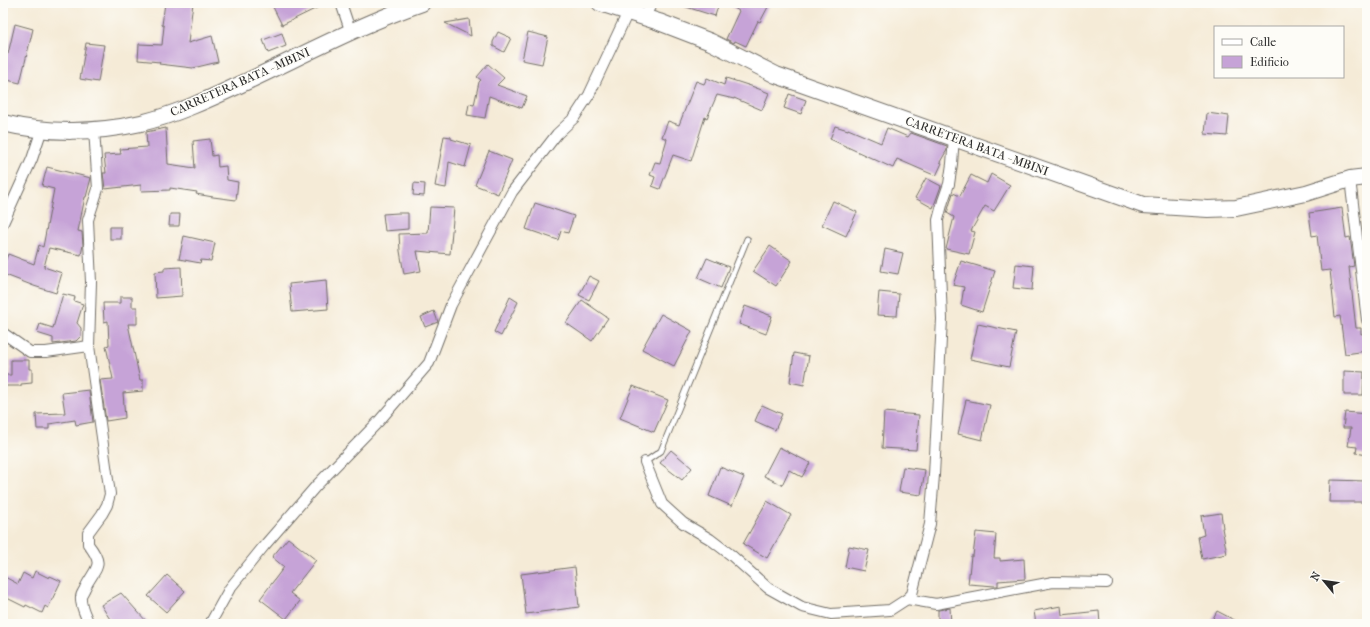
<svg xmlns="http://www.w3.org/2000/svg" width="1370" height="627" viewBox="0 0 1370 627" font-family="'IM FELL French Canon',serif">
<style>
.building{fill:#c6a3d7}
.lines{fill:none;stroke-linecap:round;stroke-linejoin:round}
.lane-casing{stroke:#726e67;stroke-width:7}
.street-casing{stroke:#726e67;stroke-width:12}
.primary-casing{stroke:#726e67;stroke-width:18}
.lane{stroke:#fff;stroke-width:5}
.street{stroke:#fff;stroke-width:10}
.primary{stroke:#fff;stroke-width:16}
.labels{text-anchor:middle;stroke-width:3;stroke-linejoin:round;paint-order:stroke}
.street-label{font-size:12px;fill:#2b2b2b;stroke:#fdfcf7}
</style>
<rect width="100%" height="100%" fill="#fdfcf7"/>
<filter id="ink" filterUnits="userSpaceOnUse"><feTurbulence type="fractalNoise" baseFrequency=".025" numOctaves="2"/><feDisplacementMap in="SourceGraphic" scale="8" xChannelSelector="R" yChannelSelector="G"/><feConvolveMatrix kernelMatrix="1 2 1 2 8 2 1 2 1" color-interpolation-filters="sRGB"/></filter>
<filter id="wash" filterUnits="userSpaceOnUse"><feTurbulence type="fractalNoise" baseFrequency=".012" numOctaves="4" result="noise"/><feDisplacementMap in="SourceGraphic" scale="16" xChannelSelector="R" yChannelSelector="G"/><feGaussianBlur stdDeviation="0.9" result="paint"/><feColorMatrix in="noise" values="0 0 0 0 0 0 0 0 0 0 0 0 0 0 0 0 0 1.4 0 .05"/><feComposite in="paint" operator="in"/></filter>
<g filter="url(#wash)">
<rect width="100%" height="100%" fill="#f5ebd7"/>
<g id="blocks">
<g class="building">
<path d="M165,3H193L188,43L212,36L218,62L193,68L159,64L160,62L138,60L139,44L162,45L164,26L162,25Z"/>
<path d="M271,3H327L282,25Z"/>
<path d="M680,3H719L715,16L680,5Z"/>
<path d="M726,3H760L768,7L760,22L758,21L746,46L735,41L734,43L726,39L739,11Z"/>
<path d="M469,19L471,36L445,23Z"/>
<path d="M15,24L33,29L20,83L3,79V60L4,54H8Z"/>
<path d="M498,32L511,38L504,52L493,46V42Z"/>
<path d="M528,32L548,37L542,64L522,60Z"/>
<path d="M282,33L286,46L268,53L263,40Z"/>
<path d="M86,43L104,45L98,82L80,79Z"/>
<path d="M488,64L504,78L497,85L527,96L522,108L489,96L485,118L467,115L469,104L474,105L479,82L481,80L477,77Z"/>
<path d="M707,78L724,85L726,78L754,87L769,93L762,110L734,98V99L717,95L707,118L705,117L691,161L673,155L660,189L652,186L655,177L650,175L655,162L660,163L667,139L662,137L668,121L679,125L696,81L704,84Z"/>
<path d="M789,94L806,100L801,114L784,108Z"/>
<path d="M1207,113L1229,116L1227,136L1205,134Z"/>
<path d="M835,126L848,130V129L881,143L887,128L908,137L911,133L947,146V150L940,162L942,163L936,176L897,159L893,168L830,139Z"/>
<path d="M166,128L168,164L195,168L193,141L210,139L212,156L217,155L218,167L226,166L227,180L238,182L236,200L213,197L196,194L197,192L170,188V190L141,191V185L105,189L103,173H106L104,155L121,154L120,149L147,147L146,132Z"/>
<path d="M444,136L451,137V139L471,145L465,167L449,162L446,188L435,186Z"/>
<path d="M489,151L512,160L498,194L475,185Z"/>
<path d="M47,167L91,178L86,197H85L78,231L82,232L83,245L81,255L49,248L44,267L62,273L56,293L34,286L3,274V267L8,254L34,264L39,245L43,247L54,189L42,186Z"/>
<path d="M991,174L1010,185L994,211L985,206L971,231L975,232L969,254L946,249L954,217L947,213L953,193L960,196L971,175L987,183Z"/>
<path d="M926,178L941,186L933,208L915,198Z"/>
<path d="M414,183L425,184L424,196L413,195Z"/>
<path d="M833,201L857,212L846,236L822,225Z"/>
<path d="M535,203L574,216L568,233L561,231L558,240L526,229Z"/>
<path d="M430,207L454,208L450,254L417,251L421,271L404,274L400,251L399,234L428,233Z"/>
<path d="M1342,208L1346,238L1350,237L1354,266L1349,267L1356,328H1361V334L1367,333V351L1345,354L1340,316L1335,317L1330,270L1321,271L1317,235L1312,236L1309,213Z"/>
<path d="M398,213H408V229L385,231L383,214Z"/>
<path d="M170,214H180L179,226H169Z"/>
<rect x="110" y="227" width="11" height="12"/>
<path d="M184,236L215,243L211,261L201,260L200,263L179,259Z"/>
<path d="M770,246L792,261L776,286L753,271Z"/>
<path d="M885,249L903,253L898,274L881,271Z"/>
<path d="M707,258L729,267L721,288L698,278Z"/>
<path d="M961,261L995,271L982,312L961,305L964,287L953,285Z"/>
<path d="M1016,264L1034,266L1032,290L1013,288Z"/>
<path d="M181,267L182,296L156,298L155,272L164,271V268Z"/>
<path d="M589,276L599,281L589,300L579,295Z"/>
<path d="M326,280L328,309L292,312L289,284Z"/>
<path d="M879,292L899,294L897,316L877,315Z"/>
<path d="M63,294L75,297L74,301L83,304L77,323L81,328V336L76,341L53,344V338L37,333L40,324L53,328Z"/>
<path d="M120,297H132V307H137V324H128L140,380H143V391L123,393L125,418L106,421L100,380L113,379L106,346L109,345L108,321L104,322L103,303H120Z"/>
<path d="M510,297L518,302L501,336L494,332Z"/>
<path d="M582,300L608,318L592,341L566,323Z"/>
<path d="M745,306L772,316L766,334L739,324Z"/>
<path d="M434,311L438,322L425,327L421,317Z"/>
<path d="M661,314L692,331L674,366L642,349Z"/>
<path d="M978,324L1016,332L1009,367L970,359Z"/>
<path d="M794,353L809,356L804,385L790,382Z"/>
<path d="M11,360H29V369H32V383L21,384V386H3V375H11Z"/>
<path d="M1344,371L1364,372L1363,395H1344Z"/>
<path d="M633,386L668,400L654,432L620,418Z"/>
<path d="M89,390L93,422L76,425L75,420L49,424V429H37L36,414L65,413L62,393Z"/>
<path d="M966,400L990,405L982,440L958,434Z"/>
<path d="M762,405L782,414L775,430L755,421Z"/>
<path d="M884,412L919,415L916,450L882,448Z"/>
<path d="M1345,412L1367,414V455L1356,453L1357,447L1348,446L1351,428H1343Z"/>
<path d="M779,447L810,463L802,477L789,470L782,485L764,476Z"/>
<path d="M671,450L692,468L682,480L660,463Z"/>
<path d="M720,467L744,477L732,506L709,496Z"/>
<path d="M903,467L925,470L921,495L899,492Z"/>
<path d="M1330,480L1367,481V502H1329Z"/>
<path d="M767,501L791,515L767,558L743,544Z"/>
<path d="M1221,513L1223,528H1222L1227,554L1202,559L1198,537L1204,535L1201,516Z"/>
<path d="M976,532L996,534L994,558H1000V561L1024,559L1025,579L998,581V586H995L968,584L971,556H973Z"/>
<path d="M288,538L316,560L290,593L300,601L286,619L260,599L284,567L272,557Z"/>
<path d="M849,546L869,550L864,571L845,567Z"/>
<path d="M575,567L579,607L526,614L521,574Z"/>
<path d="M35,571L49,578L50,576L61,581L48,608L45,606L42,613L26,605L25,607L3,596V576L18,584L23,573L32,578Z"/>
<path d="M167,575L185,591L166,612L148,596Z"/>
<path d="M121,593L136,610L149,624H113L101,605Z"/>
<path d="M1061,606L1062,615L1099,611L1100,624H1036L1034,611Z"/>
<path d="M950,608L951,624H938V610Z"/>
<path d="M1217,611L1242,624H1210Z"/>
</g>
</g>
</g>
<g filter="url(#ink)">
<use href="#blocks" fill-opacity="0" stroke="#726e67" stroke-width="1"/>
<g class="lines">
<defs>
<path id="lane" d="M645,462L661,451L747,239"/>
<g id="street">
<path d="M341,3L351,33"/>
<path d="M644,18L652,3"/>
<path d="M1350,179L1367,320"/>
<path d="M3,223L32,159L42,129"/>
<path d="M3,333L30,352H46L89,346"/>
<path d="M645,462L662,504L683,523L710,539L731,555L768,588L802,607L831,614L890,610L907,599L912,594L930,524L934,475L942,319L938,220L943,201L949,184L952,164L954,137"/>
<path d="M907,599L936,604L1053,582L1107,583"/>
<path d="M89,624C86,616 80,606 81,597C81,594 84,591 85,588C95,567 106,567 88,544V533L102,514L107,505L110,494L89,346L91,282L88,220L98,189L94,129"/>
<path d="M210,624L230,588L264,546L316,486L379,421L429,363L451,305L512,192L557,134L574,118L589,95L628,12"/>
</g>
<g id="primary">
<path d="M600,3L659,22L711,42L776,75L1143,205L1208,209L1236,208L1306,193L1350,179L1367,177"/>
<path d="M3,123C47,134 97,133 141,123C174,115 207,100 237,86C298,58 358,25 422,3"/>
</g>
</defs>
<use href="#lane" class="lane-casing"/>
<use href="#street" class="street-casing"/>
<use href="#primary" class="primary-casing"/>
<use href="#lane" class="lane"/>
<use href="#street" class="street"/>
<use href="#primary" class="primary"/>
</g>
</g>
<g class="labels">
<g class="street-label">
<text transform="translate(240 82) rotate(-24)" y="4">CARRETERA BATA - MBINI</text>
<text transform="translate(977 146) rotate(20)" y="4">CARRETERA BATA - MBINI</text>
</g>
</g>
<rect width="1370" height="627" fill="none" stroke="#fdfcf7" stroke-width="16"/>
<rect x="1214" y="26" width="130" height="52" fill="#fdfcf7" stroke="#a9a8a5"/>
<rect x="1222" y="39" width="20" height="6" fill="#ffffff" stroke="#a9a8a5"/>
<text x="1250" y="46" font-size="12" fill="#2b2b2b">Calle</text>
<rect x="1222" y="56" width="20" height="12" fill="#c6a3d7" stroke="#a9a8a5"/>
<text x="1250" y="66" font-size="12" fill="#2b2b2b">Edificio</text>
<g transform="translate(1324 581) rotate(299)" stroke="#fdfcf7" stroke-width="3" paint-order="stroke">
<path d="M0-3L7 15L0 10L-7 15Z" fill="#2b2b2b"/>
<text y="-6" font-size="11" font-weight="bold" text-anchor="middle" fill="#2b2b2b">N</text>
</g>
</svg>
